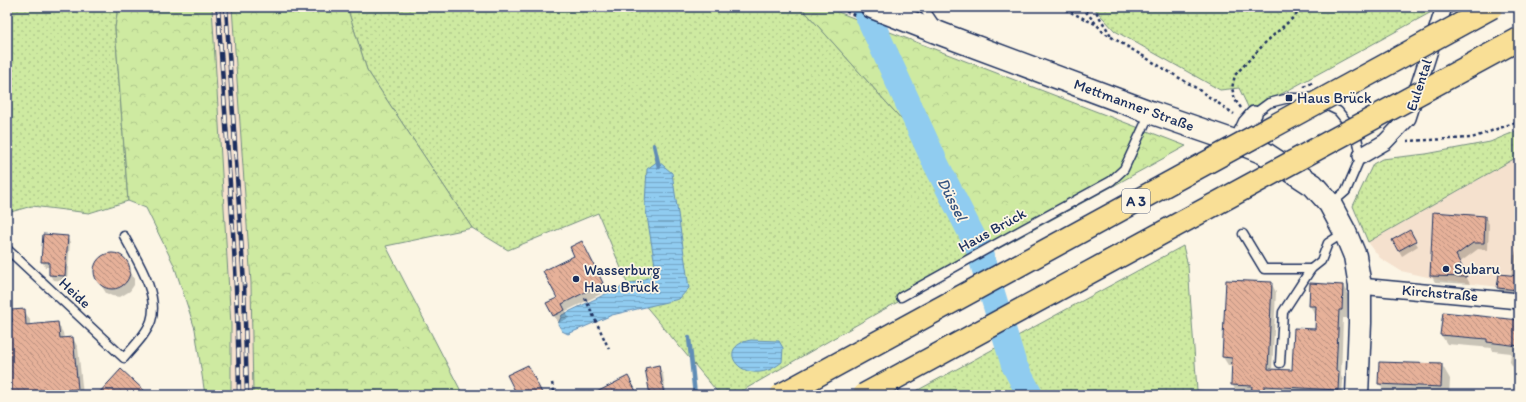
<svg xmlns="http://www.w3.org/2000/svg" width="1526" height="402" viewBox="0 0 1526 402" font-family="Itim,sans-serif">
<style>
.built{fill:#f5e1ce}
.grass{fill:url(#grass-dots);stroke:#748c80}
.forest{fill:url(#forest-crowns);stroke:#748c80}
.water{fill:url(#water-rules);stroke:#618db6}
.shadow{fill:#0003}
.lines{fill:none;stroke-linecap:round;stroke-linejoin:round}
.stream{stroke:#618db6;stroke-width:4.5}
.river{stroke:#90ccf0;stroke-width:26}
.building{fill:url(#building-back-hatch);stroke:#1b2f5e}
.service-casing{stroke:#1b2f5e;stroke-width:11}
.minor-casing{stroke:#1b2f5e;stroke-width:18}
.secondary-casing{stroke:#1b2f5e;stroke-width:25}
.path{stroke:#1b2f5e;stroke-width:2.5;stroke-dasharray:3 3;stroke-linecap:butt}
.service{stroke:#fcf5e5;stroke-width:8}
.minor{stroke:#fcf5e5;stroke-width:15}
.secondary{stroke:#fcf5e5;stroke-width:22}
.rail-casing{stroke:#1b2f5e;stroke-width:4.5}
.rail{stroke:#fcf5e5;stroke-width:3;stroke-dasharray:9;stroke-linecap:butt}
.motorway-bridge-casing{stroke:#1b2f5e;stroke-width:25;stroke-linecap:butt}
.motorway-bridge{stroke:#f9df96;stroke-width:22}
.poi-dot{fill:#1b2f5e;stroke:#fcf5e5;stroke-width:1.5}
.labels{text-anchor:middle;stroke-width:3.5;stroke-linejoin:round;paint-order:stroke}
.shield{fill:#fcf5e5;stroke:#5e6a86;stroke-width:1}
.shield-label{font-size:14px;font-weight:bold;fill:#1b2f5e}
.street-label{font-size:15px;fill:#1b2f5e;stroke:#fcf5e5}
.poi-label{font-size:15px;fill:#1b2f5e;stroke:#fcf5e5;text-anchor:start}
.water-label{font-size:16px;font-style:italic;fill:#385682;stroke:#fcf5e5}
</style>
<defs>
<pattern id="grass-dots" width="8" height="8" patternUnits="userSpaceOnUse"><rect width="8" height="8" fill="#ceeaa1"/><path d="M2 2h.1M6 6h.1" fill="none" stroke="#b0c98d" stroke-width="1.8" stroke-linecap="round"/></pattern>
<pattern id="forest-crowns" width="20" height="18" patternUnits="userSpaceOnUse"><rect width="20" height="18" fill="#ceeaa1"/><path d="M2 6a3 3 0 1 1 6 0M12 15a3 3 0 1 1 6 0" fill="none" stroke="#b0c98d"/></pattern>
<pattern id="water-rules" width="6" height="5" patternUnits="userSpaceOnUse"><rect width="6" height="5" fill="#90ccf0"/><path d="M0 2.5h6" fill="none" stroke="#75a6c6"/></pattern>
<pattern id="building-back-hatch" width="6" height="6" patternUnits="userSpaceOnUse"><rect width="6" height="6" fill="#e6b199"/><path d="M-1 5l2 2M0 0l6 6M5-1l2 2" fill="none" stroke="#ba9080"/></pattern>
</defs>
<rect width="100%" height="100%" fill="#fcf5e5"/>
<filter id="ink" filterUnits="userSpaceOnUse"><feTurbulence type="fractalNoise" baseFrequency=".025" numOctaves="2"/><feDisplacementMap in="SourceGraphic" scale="8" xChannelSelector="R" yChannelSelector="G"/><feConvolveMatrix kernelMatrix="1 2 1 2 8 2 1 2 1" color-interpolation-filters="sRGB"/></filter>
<g filter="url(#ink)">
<g class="built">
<path d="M212,7H232L251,283L253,395H231V325Z"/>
<path d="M1519,156V289L1445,281L1401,271L1380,258L1368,242Z"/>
</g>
<g class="grass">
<path d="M7,7H118L115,28L128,201L89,213L32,206L7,213Z"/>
<path d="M347,7H801L904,122L976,261L879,312L735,395H720L628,285L598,213L508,250L472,228L367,70Z"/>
<path d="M1093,7H1437V9L1250,111L1239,88L1220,90L1115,31Z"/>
<path d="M1519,130V156L1368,242L1353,206L1373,164L1382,159L1426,154L1490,142Z"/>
<path d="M1183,246L1188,266L1197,390L1220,394V395H909Z"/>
</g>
<g class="forest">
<path d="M118,7H212L231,325V395H205L195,329L174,265L146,208L128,201L115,28Z"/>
<path d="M232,7H347L367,70L472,228L386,246L463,395H253L251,283Z"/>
<path d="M801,7H825L1186,146L976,261L904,122Z"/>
</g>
<g class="water">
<path d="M658,161L672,173L689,288L679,299L612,315L568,334L562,331L558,324L562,315L616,289L650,277L655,265L645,204L647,169Z"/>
<path d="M751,340L779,341L783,348L782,362C746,392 710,347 751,340Z"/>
<path d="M1016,357L1033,393L1034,395H1018L1002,369Z"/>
</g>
<g class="shadow">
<path d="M1485,217L1489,224L1488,250L1478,249L1459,263L1470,284L1435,282L1431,275Z"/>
<path d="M1409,231L1418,246L1402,256L1393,240Z"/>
<path d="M67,237L70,242L67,281L53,280L50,275V267H45L42,261Z"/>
<path d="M582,242L607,291L566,311L569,318L558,323L554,316L558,299Z"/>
<path d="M1516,251H1519V299L1504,297L1498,288L1511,276L1514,255H1515Z"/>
<path d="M112,254L122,256L126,261L134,279V285L130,291L120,297L112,296L106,293L96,277L95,271L97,262L106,255Z"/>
<path d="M1271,283L1276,292L1272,370L1293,371L1316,330L1317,314H1315L1310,306L1343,286L1348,295L1347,318H1343L1341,376L1343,380L1342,395H1252V394L1237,393L1232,384L1233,366L1228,365L1223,357Z"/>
<path d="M24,310L30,320V326L58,323L63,333L64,339L73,338L78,348L83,395H7V312Z"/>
<path d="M1519,321V384L1514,375L1513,367L1510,362L1511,353L1493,351L1492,348L1447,344L1441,335Z"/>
<path d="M1442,365L1450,379L1449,395H1386L1379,383Z"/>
<path d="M658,367L663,374L666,395H651Z"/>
</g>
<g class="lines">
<g class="stream">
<path d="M654,145L659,167"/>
<path d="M689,338L695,395"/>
</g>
<path class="river" d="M864,7L936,164L978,247L1014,365L1030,395"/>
</g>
<g class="building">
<path d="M1433,212L1485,216L1484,243H1473L1456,255L1467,277L1430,276Z"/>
<path d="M1410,230L1416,241L1398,251L1392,240Z"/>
<path d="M43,234L68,236L65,276L49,275V262H41Z"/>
<path d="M582,241L603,283L562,304L565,310L553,316L546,303L557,298L543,271L574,256L570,247Z"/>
<circle cx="112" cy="271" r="18"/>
<path d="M1499,274L1519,276V290L1497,288Z"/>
<path d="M1226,280L1272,282L1268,369L1292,370L1294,328L1315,329L1316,306H1309L1310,283L1343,285L1342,310H1339L1336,371H1339L1338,390L1264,386V395H1251L1252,386L1231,385L1232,358L1222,357Z"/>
<path d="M25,309L26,325L58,322L60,338L73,337L78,389L68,390V395H7V323L12,322L11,310Z"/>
<path d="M1443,312L1519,320V346L1487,342V339L1440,335Z"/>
<path d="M1379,362L1442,364L1441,387L1378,384Z"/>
<path d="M528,365L543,395H517L507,375Z"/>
<path d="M659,365L664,395H650L645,368Z"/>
<path d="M121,369L149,395H97Z"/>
<path d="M628,376L638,395H591Z"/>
</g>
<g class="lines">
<defs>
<g id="service">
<path d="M923,7L936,26"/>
<path d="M1254,114L1269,103L1289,98H1311L1338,111L1356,133L1361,156L1346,191L1331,204"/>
<path d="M1243,234L1264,269H1311"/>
<path d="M7,249L124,358C133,347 146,335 151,321C160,294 136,259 124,236"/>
<path d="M901,297L1023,229L1111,181L1124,169L1150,113"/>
<path d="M1280,363L1283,312L1311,269L1321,261L1328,243L1345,232"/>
</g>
<g id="minor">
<path d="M1237,142L1246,123L1254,114"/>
<path d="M1361,156L1385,142L1408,118L1444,7"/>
<path d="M1360,286L1519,301"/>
</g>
<path id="secondary" d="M872,7L944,35L1150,112L1237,142L1264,153L1313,185L1330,204L1345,232L1355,256L1360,286V323L1357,395"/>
</defs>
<use href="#service" class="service-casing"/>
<use href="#minor" class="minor-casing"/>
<use href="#secondary" class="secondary-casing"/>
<g class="path">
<path d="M835,7L857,16"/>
<path d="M1060,7L1095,24"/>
<path d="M1082,7L1103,32L1196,88L1234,114"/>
<path d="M1093,7L1112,37"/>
<path d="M1304,87L1314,82"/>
<path d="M1241,108L1235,100L1232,88L1235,75L1266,42L1305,7"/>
<path d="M1407,141L1472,138L1519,121"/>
<path d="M585,298L609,349"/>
<path d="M552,383L555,395"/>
</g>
<use href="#service" class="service"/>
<use href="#minor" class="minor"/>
<use href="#secondary" class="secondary"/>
<defs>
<g id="rail">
<path d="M218,7C226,136 238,265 239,395"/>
<path d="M226,7L244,284L247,395"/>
</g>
</defs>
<use href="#rail" class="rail-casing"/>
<use href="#rail" class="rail"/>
<defs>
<g id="motorway-bridge">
<path d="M781,395L1492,7"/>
<path d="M864,395L1519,39"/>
</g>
</defs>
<use href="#motorway-bridge" class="motorway-bridge-casing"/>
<use href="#motorway-bridge" class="motorway-bridge"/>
</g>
</g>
<g class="poi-dot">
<rect x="1285" y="94" width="8" height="8" rx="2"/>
<circle cx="1446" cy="269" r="4"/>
<circle cx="576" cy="279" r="4"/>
</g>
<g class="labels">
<rect class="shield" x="1122" y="189" width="28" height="24" rx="3"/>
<g class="shield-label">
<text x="1136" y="206">A 3</text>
</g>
<g class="street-label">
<text transform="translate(1419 85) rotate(-72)" y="5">Eulental</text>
<text transform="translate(1134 105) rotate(20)" y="5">Mettmanner Straße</text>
<text transform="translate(992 230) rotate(-29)" y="5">Haus Brück</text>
<text transform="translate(75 293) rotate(43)" y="5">Heide</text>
<text transform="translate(1440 293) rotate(5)" y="5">Kirchstraße</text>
</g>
<g class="poi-label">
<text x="1297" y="103">Haus Brück</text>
<text x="1454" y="274">Subaru</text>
<text x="584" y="275">Wasserburg<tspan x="584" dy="17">Haus Brück</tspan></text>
</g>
<g class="water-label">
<text transform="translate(953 199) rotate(63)" y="6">Düssel</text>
</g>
</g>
<rect width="1526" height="402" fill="none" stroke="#fcf5e5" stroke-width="24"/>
<rect x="12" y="12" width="1502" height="378" fill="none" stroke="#1b2f5e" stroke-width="1.5" filter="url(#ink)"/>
</svg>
